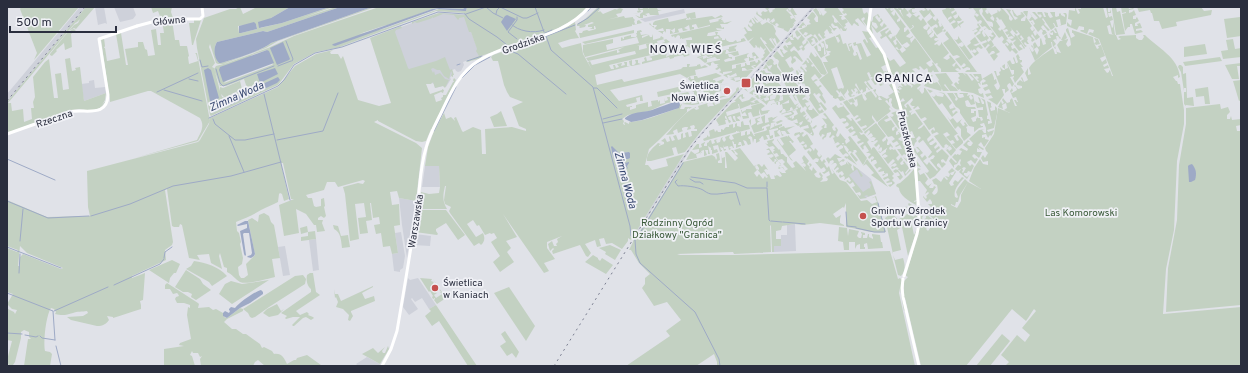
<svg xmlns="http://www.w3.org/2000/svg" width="1248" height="373" viewBox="0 0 1248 373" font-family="Overpass,sans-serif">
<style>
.built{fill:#ced1da}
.green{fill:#c3d1c2;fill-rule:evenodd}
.water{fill:#9eaac6}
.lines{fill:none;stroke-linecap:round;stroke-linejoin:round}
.stream{stroke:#9eaac6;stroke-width:1}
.secondary{stroke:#fff;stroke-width:3}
.rail{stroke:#7b7f91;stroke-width:1;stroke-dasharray:2 4;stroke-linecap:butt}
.poi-dot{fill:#c5504e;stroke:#f0f1f6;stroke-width:1.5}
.labels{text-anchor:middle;stroke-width:3.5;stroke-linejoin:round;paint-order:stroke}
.street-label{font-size:10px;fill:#2a2e3e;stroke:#f0f1f6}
.poi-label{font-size:10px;fill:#2a2e3e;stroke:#f0f1f6;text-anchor:start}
.park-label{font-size:10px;fill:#395938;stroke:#f0f1f6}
.water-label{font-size:11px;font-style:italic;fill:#374770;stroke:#f0f1f6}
.quarter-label{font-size:12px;letter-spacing:1px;fill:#1c1f2f;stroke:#f0f1f6}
</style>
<rect width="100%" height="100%" fill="#e0e2e8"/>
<g class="built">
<path d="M80,7H86L7,102V94Z"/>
<path d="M95,7H104L107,24L105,23L98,25Z"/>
<path d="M114,7H133L136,15L133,19L120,22Z"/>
<path d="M812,7H815L695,142L634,238L633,237L680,161L695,140Z"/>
<path d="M684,9L685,13L645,22L640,19Z"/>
<path d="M439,13L465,15L480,56L463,62L464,65L461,71L458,72L456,71L455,69L452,70L453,73L450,78L451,79L446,87L443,86L435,88L434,84L408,71L393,30Z"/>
<path d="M94,80L95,88L105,87L106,93L84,101L81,84L89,83V81Z"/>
<path d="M425,166H439L440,187H422Z"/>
<path d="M857,168L866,175L871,179L876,194L865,198L848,175Z"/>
<path d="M399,198L416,201L407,258L402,225Z"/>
<path d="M795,224L796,251L774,252V246H781V235H787V225Z"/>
<path d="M401,232L405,256L403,268L400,270V272L394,271L392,254L398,253L395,233Z"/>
<path d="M415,234L431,236L430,246L414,245Z"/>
<path d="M316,239L319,270L313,271L309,240Z"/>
<path d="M285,246L290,275L283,276L278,247Z"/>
<path d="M408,278L410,280L418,278L436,305L429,309L422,298L415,302L412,298L411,299L418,309L409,315L403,307Z"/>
<path d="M367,357L380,364L379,366H355L357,365L356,364Z"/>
</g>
<g class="green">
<path d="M21,7H79L34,60L37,53L20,9Z"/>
<path d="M86,7H95L76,29L74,28L69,31L74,25L78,23L80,19L77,22L75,23L8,103H11L12,111L23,109L24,122L32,119L31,108H34L33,102L35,97L33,77L45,62L49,59L54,98H58L55,74L61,73L63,90L69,89L65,59L70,58L72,71L76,70L75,68L80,67L84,101L106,93L105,100L102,105L107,99L104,104L100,108L91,111L79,109L67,111L7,133V102Z"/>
<path d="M151,7H172L171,12L173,18L161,19L158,11L153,13Z"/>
<path d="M239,7H240L243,14L257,7H290L271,18L260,28L282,23L330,7H333L302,18L336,7H340L267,32L263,31L217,42C213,47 215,58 219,63C230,61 264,50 271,43L372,7H375L278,41L266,48L223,64H218L216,63L210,44L209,47L215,63L212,67L214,68L220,91V87L223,88L240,81L242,89L226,97H224L221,94L222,97L225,98L247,88L244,79L226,86H220L214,69L216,66L227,63L268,48L294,36L379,7H465L463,9L439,8L432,9L392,24L383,26L359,34L383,29L439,9L464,11H466L467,7H588C577,19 563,26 548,33L542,34V35L481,56V58C477,60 472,60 468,62L466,61L479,56L476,51L477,49L471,32H469L464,17L459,18V19L458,20L454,15L443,14L433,18L432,17V18L430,19L417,23L415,22L412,24V22L439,13L465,15L464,13L436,11L337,48L316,52L294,64L278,85L211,116L210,115L197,48L196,39L204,18L230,9H236ZM256,24L257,29L241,33H239L238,26ZM267,50L273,64L272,65L224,83L252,55Z"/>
<path d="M598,7H601L598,12H599L600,11L603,14L615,9L618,10L617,9L620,8L623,9L621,13L616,14L618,17L606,20L624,16L625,18L633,17V18L635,20L634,21L635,24H637V21L639,20L642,23L633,25L632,24V26L580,38L579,33H582L583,31L587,30L589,31L596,29L595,26H594V29H589L592,28V27H588V25L594,23L592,22L584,25H586L585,27L580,28L579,27L580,26H577V24L584,20Z"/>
<path d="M638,7H639L640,9H643L642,7H641H645L646,8L648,7V9L650,7H661L657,8L658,10H662L658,11L659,15H650L649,13L645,14L647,15V16L643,15V18H639L635,15L640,17V14L643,12V10H640L641,12L633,14L638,13L637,11L640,10H638Z"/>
<path d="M764,7H772L768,9L770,13L773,11L772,10L775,9L774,7H787L790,11L792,7L797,15H794L796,19L790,11L789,12L788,9L786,10L792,16H790L791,19L794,18L796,21L794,22L795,24L793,23L794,25L792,28H790V29L788,32L784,30L783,28L784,29L777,27L779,25L777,23L775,24L776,26L770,23L771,21L772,23L775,21L774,18L769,22L770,19L768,18L767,19V21L765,18L764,20L756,14L757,11L758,14L761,16L762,15L761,13L763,11L765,12L768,11Z"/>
<path d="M817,7L823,16L827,12L824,10L825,9L824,7L826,8L828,7H837L843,15H839L840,16H842L841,18L842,20L846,19L848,22L845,24L846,26L844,27L845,29L847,28L846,31L833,15L832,16L834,19V22L836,23L838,22L846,31H843L841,28L840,29L842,32L837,26H835L832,23L831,25L833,28H837L834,31L830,26H829L832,30L831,31L833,34L831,33L830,34L827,29L824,32L825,34L824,36L826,37L823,39L819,33L818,35L822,39L819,41L817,37L815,34L813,36L817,39L818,42L816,43L814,38L811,39L813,41L811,43L812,45L816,43L813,46H812L807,39L812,36H813L811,34L805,37L804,35H805L806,36L808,33L805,32L803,35L799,30L806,27L805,25L802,26V28H798L803,22L807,27V25L811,24L809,22L810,20L807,18L812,12L814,13L816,16L814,19L816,22H818V17L813,10L816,8L819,12V13L820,15L822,14Z"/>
<path d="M843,7H862L863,12L864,14L867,12L869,16L867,26L863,21L865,19L864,17L861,19L866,27L858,18L855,20L856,22L858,23L859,26H858L854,23L852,26L844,16L847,15L846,13L844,14L842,12L844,10L842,8Z"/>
<path d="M884,7H886L887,9L891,7L893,9L891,8L890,9L891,11L894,10L891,13L894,16L895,14V12L899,18L897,20V22L900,21V19L906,27L904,28V32H905L908,29L910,33L906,36L907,37L910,38L913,36V37L910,39L911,43L915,38L931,60L926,63L930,67L933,65L932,63L933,62L939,72H934L933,70L932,72L928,73V70L927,68L924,70L920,66L919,67L920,69L919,70L916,68L912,69L915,72L914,73L916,76L917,75L918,76L910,78L909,75V78L905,79L901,74L898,76L899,73L897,71L895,73L897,76L894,79L896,81L894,82L893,76L895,77V75H893L889,69L886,58L887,57L890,61L894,59L900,67L906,63L886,36L881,39L880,37L882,36L880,32L888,28L889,29L885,32L886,34L890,30L892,34H890L888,36L891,39L893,36L894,37V35L896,39L893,41L895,45L897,44L896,41L897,40L902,47L899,50L897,47L895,48L898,50H900L902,53L906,50L903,46L906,48L908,47L910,45L907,42L902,45L895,36L897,34L900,29Z"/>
<path d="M893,7L898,9L904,18L901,12V10H899L897,7H900L903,10L904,7L909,13L906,15L910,18L912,15L908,11L914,7L915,9H912V12L914,13L917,12L912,15H914L916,17L919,15L920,16L918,18L921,21L923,18L927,24L923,27L924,29L927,30L929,26L930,28L927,31L928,35L932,32L931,29L933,32L929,36L931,38L934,36V33L938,38H935L934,40L936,41L939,40L934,44L935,45L937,44L939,46L941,44V42L949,53L943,58L947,60L950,58L949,56L950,55L956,62L952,65L954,67L956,63L961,69L960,70L958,68L955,69L957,71L959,72H941V69L937,65L938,64L937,63L935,64L910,30L914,27L913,25H912L913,27L910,29Z"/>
<path d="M923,7H925L928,11L930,9L935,16L933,17V19L936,21L937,18L939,21L938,22L939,24V25L940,27L942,26L941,23L944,28L942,30L943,31L945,29L946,31L944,32L943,31L937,35L933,29L935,27L937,28L938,26L936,24L931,27L927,22L933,17L930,14L931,12L924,18L919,11L922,10L923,11L926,10Z"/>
<path d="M945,7H949L950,9L953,7L955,10L951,12L952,14L956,11L957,14L953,16L955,19L958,17V15L962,20L960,21H957L958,24L963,21L964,22L960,25L961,28L957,24L958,26L954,29L951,24L956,22L954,20L950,23L948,20L952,18L951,16L948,18V20L943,13L942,10L946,9Z"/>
<path d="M968,7H985L987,9L985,11L987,14L989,13L987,10L992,16L990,18L992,20L994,21V18L1000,27L998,29L1000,31L1002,29L1008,39L1006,40L1010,44L1011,42L1013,45L1011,46L1012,49L1015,48L1018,52L1016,54L1012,50L1010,52L1005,45L1006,44L1007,46L1009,45L1007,42L1004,44L1002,42L1004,39L1002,36L999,38L990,26L993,27V24L992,22L987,21L982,14L983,11L982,8L979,10L980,14L996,36L992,41L989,36H990L992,37L994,36L991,34L993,32L991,30H989L987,28L984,30V29L987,28L985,26L982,27L979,23L981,24L982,21L980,20L978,22L974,16L975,15L977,17L979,15L976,13L974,15L976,12L973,8L969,9Z"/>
<path d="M1000,7L1004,10L1009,16V19L1011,21L1013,19L1006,9L1011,10L1010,12L1015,20L1018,18L1014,16L1012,10H1013L1014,12L1013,11L1017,16L1022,14L1020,13L1022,12L1025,16L1021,19V21H1025L1026,17L1032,26L1030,28L1032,31L1034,30L1033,28L1035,30L1033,32L1035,36L1037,34L1036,32L1040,37L1036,40L1032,34L1031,36L1035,40L1032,42L1031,40L1032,39L1029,36L1027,38L1028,39L1027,41L1029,44H1027L1025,42L1024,43L1025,45L1027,46L1025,47L1021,41L1024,39L1021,35L1020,37L1022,39L1020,40L1017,36L1020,34L1017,30L1016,31L1018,33L1016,34L1010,27L1012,30L1010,32L1014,37L1015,36L1014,34L1016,35L1025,48L1024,49L1021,44L1019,46L1023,49L1019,51L1013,43L1016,40L1014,39L1015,40L1012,41L1009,38L1011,39L1014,38L1012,36L1008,37V36L1009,34L1007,35L1005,32L1008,31L1007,29L1003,30L1006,27L1001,19L1000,20L997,17L996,18L997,20L996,21L992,15L998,12L997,11L998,10L999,12L1001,10L1002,12Z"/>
<path d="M1075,7L1078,14L1080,13L1078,9H1081V7H1103L1106,18L1108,17L1106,7H1109L1108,8V12H1110L1111,9V13H1108L1109,17L1112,16L1113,20L1110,21L1112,28L1113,27V21L1115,35L1112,34L1110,25L1107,26L1109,34L1116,35L1118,40L1121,39L1118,37L1120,36L1136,35V38L1139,40H1142L1144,37L1143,35H1145C1158,48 1178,57 1180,77L1178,78V75L1173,77L1176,81H1177L1178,84H1180L1184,110V124L1177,161L1174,230L1166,269L1163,314L1241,307V366H1005L1009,362L1001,355L1017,335L1025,342L1030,335L1022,328L1036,311L1034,309C1031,313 1029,317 1026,321L1012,309L966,366H921L905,298H904V281L908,277L906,276V274L913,251L920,211L921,210L924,212L922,215L923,216L922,218L923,220L926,218V216L924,214L925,213L933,220L926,229L928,231L935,221L939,224L927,213L931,215L934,212L931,209H929L930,208L933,210L935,208L934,206L931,207L928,204H932V202L930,199L927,202L923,197V196L926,199L927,197L926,196L929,193L928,192L925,194L927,190L920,181H918L917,170L918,168L921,169L918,171L920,175L924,173L928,179L925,183L928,186L932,183L929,187L930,188H933L934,186L936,187L932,193L934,195C939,193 938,189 937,185L934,184L932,180L936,178L941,182L944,177L947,180L948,179L945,176L949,177L950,174L948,172L952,168L955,171L950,173L951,175H953L955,171L956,172L949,183L951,186L954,185L953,183L955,180L958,182L962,177L964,178C959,183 953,190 955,197L957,198L958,197L956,192L958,188L965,179L968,182L960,195L958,202H956L955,206L951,204V205L957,208L961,201V195L968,182L981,189L969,181L974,168L980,159L983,164L988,165V161L983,162L981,158L983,155L985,158L988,153L986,151L985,148L994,134L998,108L1010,113L1004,110L1007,108L1006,103L1002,105L1003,109L998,107L1001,101L1002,104L1004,103L1002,100L1003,98L1007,103L1010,102V100L1012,98L1015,106H1017L1014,100H1016L1017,102H1018L1016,97L1013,98L1010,91L1012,88L1013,91L1011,92L1012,93L1017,90L1016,87L1014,86L1015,85L1018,89L1022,88V86L1017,85V83L1020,80L1023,82L1021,78L1022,77L1024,82L1028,80L1025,73L1028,68V75L1031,74L1029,68C1034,60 1045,54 1053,48L1055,54H1057L1056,49L1054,48L1055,46L1057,52L1061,53L1057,45L1060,41H1063L1061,40L1065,32L1067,38L1064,40L1068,39V40L1066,44L1068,47L1071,45L1070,38L1066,31V29L1068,28L1071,38L1075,36L1073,33H1072V30L1093,37L1094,43L1096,42L1094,38L1098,39L1100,44L1096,45L1094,43L1097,49L1099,48L1098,46L1101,45L1105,56L1100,58L1102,62L1106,59L1107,63L1103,65L1104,67L1108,65L1109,68L1104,69L1107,73L1109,72V71L1110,70L1112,76H1113L1099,39L1088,34L1090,32L1093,33L1094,30L1089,29L1087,34L1080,31L1081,30H1084V27L1079,26L1077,30L1067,26V22L1071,26L1072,20L1068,19L1069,10L1075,11Z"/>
<path d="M1116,7L1117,12L1120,11L1125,34L1116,35L1112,10H1114H1112V8Z"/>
<path d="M1121,7H1128L1129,9L1133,8L1134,9L1129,10V13L1132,12L1134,10L1136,15L1133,16V19H1136V18L1137,17L1139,21L1135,23V26H1138L1137,24L1140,23L1142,28L1136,29V31L1141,30L1143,32L1135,34L1132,24H1130V27H1128L1125,31L1122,14L1126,13V12L1122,13Z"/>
<path d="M1137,7H1201L1204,11L1212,10L1211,15L1176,22L1177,26L1162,29L1159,21H1154L1152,13H1151L1150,10L1139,12Z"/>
<path d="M1024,11H1028L1027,17L1029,20L1032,16L1029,13L1035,20L1038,18L1032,12H1035L1040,18L1042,16L1040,14L1039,15L1037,13L1038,12H1042L1044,17H1046L1044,12L1048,13V15L1050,18L1053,17L1050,12H1055V16L1056,17L1059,16V13L1060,14L1061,13V15L1065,17V15L1063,13H1066L1067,15L1066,24L1059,26L1061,25L1060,19L1056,20L1058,27H1056L1054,23H1053L1055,27L1051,30L1043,18L1042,19L1045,23L1044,24L1050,30L1048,31L1043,25L1041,27L1043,30H1045L1047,33L1043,35L1042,33L1043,31L1041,29L1038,32L1031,22H1032L1033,25L1035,24L1033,20L1030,21L1023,12Z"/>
<path d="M695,12L696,18L691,19L689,17V19L688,18L686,19V20L712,16L715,18L721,15L723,17L709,20L710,23L719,21L718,20L722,18L721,20H723L721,22L723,21L724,23L732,21L727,24H720L722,28L724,27V29L716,28L717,30H722L708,33L707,36H711L716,35L715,32H718L717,35H719L721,38H719L718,36L714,37V39L722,38V40H725V38L727,41H728L729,42H733L736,40L737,42L741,41V39L744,38L746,41L716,48L714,44L696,49V46L694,47V46L690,48L687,46L686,47L687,50L681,46L687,45L686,40H692V38L691,37L682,39V38L680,39V36L678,35L675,38L674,36L672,37L671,35L710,26V25L698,28L696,24L692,25V27H694V29L690,30L689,25L684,28L688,30L683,31L682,28L678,29L679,32H681L670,34V30L672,31L673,33L675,32V28L672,30L669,29H666V33L665,31L663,32V34L658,31H664L663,28L657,30L649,24L650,23L652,26H654V28L656,27L657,25H653V23L655,21L668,18L669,22L687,18L686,14Z"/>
<path d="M878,14L880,17L879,18L877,15L875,17L879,22L881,21L880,19L881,18L883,21L880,24V25L882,27L884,23L887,26L877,33L871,25L873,34H872L869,30L870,20L872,22V25L876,29L878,27L876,23L872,22L873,19V17Z"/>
<path d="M754,16L759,22L763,20L760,22L762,25L767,22L773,25L776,31L775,34L780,41L779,42L777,40L779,42L777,44L775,38L773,39L771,37L776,45L775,46L771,38L769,39L775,47L773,49L770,47L773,50L771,52L765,44H767L765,41L763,40L761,37L760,38L770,53L763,61L761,59L764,57L763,55L765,53L764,51L766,49L765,48L764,50L760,46V49L759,47L758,48L756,45L755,46L756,47L754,48L749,42L754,37L748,41L744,35L747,33L744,28L741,30L745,27L748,31H752V30L748,26V24L751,27L753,25L751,22L750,23L749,22L751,19L752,22L754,24L755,23L752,18H753L757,23L759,22L755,19Z"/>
<path d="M1240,17L1241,36L1227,38L1224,19Z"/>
<path d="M162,20H172L175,40H179L180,46H187L189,56L188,57L189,64L198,61L196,54L195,53H197L210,121L198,141L135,158L197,140C201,132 205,126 200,118L151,91H148L110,102V98L109,95L101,39L104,38L105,46L104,48H105L107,61L120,58L116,34L121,33L126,65H128L125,49L138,47V42H143L145,49L147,50L148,56L155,55L151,30L156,29L158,45H161L160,33H164Z"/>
<path d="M194,20H201L193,45H192L189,23H194Z"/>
<path d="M575,22L576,30L575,31L579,38L571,39L558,43L562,48L581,43L583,54L592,70L588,62L590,61L592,65L636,54L635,51L588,61L586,58L617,50V53L620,52L618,50L624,47L656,40L624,47L585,57L583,52V45L613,39V43L606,45L607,50L639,43L637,37L621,41V38L622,37L623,39H624V37L631,35V37H636L637,35L636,33H637V31L641,30L642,32H640L641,35L649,34L642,36V38L649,35L650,37H652L653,34V40L660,38L661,36L664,38L663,39H665L637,46H639V50L647,48L646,44L657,41L658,45L662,44V43L665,42L664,40L666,39L670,42L663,44L664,48H666L662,49L663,52L667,51L668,48L676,46L679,47L678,49L672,50V49L668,51L609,65L611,69H614L613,65H615L616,68L619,67L617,64L622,63L621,66L625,65L624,62H627V66H630L629,61L632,60V65H634L636,63L635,60H638V63L641,64L637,65V64V65L631,66L630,65V66L595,75L597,85L622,79L624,82L681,69L683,67H687V64H690L689,67L697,66V65L700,64L701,67L705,65L708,67L695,70L696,75L690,76L691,79H694V76H697L698,78L716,73L722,76L713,79V80H715L716,82L723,79L724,80L722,82V83L711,85L712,87L730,83L720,85L721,91L716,92L714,94L716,98L722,96H727L709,101L708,100L709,101L701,103L699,94L701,92L702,93H704L703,90L698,91V89L703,88V87L702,86L697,87L688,79L690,76L687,78L680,74L610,90L619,101L642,95L643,101H640V97L636,98L637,102L626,105L627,107L632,106V107H630V110L636,108V105L648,102V107L652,106L651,101L658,100V102L660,100V104L665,103L664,98L665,101L668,100L667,97H670L672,99V96L677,95V99L680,98L679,94L688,92L690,95H694V92L692,91L696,90L699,98L695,102H692L691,104L698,103L697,101H699V104L693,105L682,104L686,103L684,100L667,103L649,111L628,115L627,113L628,115L622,119L624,121L623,124L625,125V124L624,123L625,122L629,124V122L631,123L630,122C646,121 660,114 676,109L679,107L680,104V105L682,104L680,109H684L685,107H692L689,109V108L687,109V112L659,140L649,149L645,165H648L652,170L668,166L666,159L684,154L631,240L628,238V241L622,249L612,243L606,244L604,238L599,239L601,246L597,247L595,240L585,244L591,253L588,257L586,256L580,245L553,254L552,251L554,249L553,248L550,251L548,244L552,241L554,246H557L556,244L558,242L557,239L562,236L547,242V248L555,259L544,263L549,271L544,273L503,214L517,237L506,241L511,248L507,252L514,262L500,272L493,262L500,256L491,242L497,238L494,233L491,234L490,233L485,235L479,225L477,226L473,220L467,224L476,237L483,233C485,238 485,241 481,245L479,243L474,246L450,213L449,211L451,207L445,204L444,200L446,186H445C443,195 442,201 447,209H419L421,192L429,194L439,193L440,187L439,166H425L428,147L434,131L444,113L446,119L451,117L455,121L454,118L456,117L462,131L463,132L473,127L481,130L482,154H486L485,129L512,127L526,131V129L519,126L512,107L523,102L510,97L507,92L504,85L498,61H493L491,57L493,55L543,37L547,38L546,36L560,31ZM611,147L619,153L629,152L630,154L628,159H624V163L621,161L619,165C614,162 612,153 611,147Z"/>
<path d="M978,23L981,28L979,30L980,32L983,30L982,33L984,37L986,36L984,32L989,38L987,40L988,42L991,40L994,45L991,48L995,46L1000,52L996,54L998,56L994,61L990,55L995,53L994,51H992L989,54L986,49L990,45L988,44L985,48L982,44L987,42L986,40L981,42L976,36L981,33L979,31L975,35L974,33L978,31L976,29L973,31H972L979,27L977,25Z"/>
<path d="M401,26L402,28L396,30L395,32L408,68L409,69L436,61L445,57L450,70L452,69L454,75H453V77L451,76L452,73L451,71L449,79L444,76L440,70H437L433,68L431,69L433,73L434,71L435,75L440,73L445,79L449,80L445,88L443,86L435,88L433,82L431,84H426L430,94L442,90V89L444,90L443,93L441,92L434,95L436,102L442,100L441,98L443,97V95H446L453,82H454L453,80L454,78L456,80L432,129H431L426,141L422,142L416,141L378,121V120L374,122L416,143L422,148L416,201L399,198L397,191L390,192L392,205L399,204L400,225L394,226L398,253L392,254L390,246L383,247L381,233L376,234L374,225L380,224L379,217L373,218L371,203H370L372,220L366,221L368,233L360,234L358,218L366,217L364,203L355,204L359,239L350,241L345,194L343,187L358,183L363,184L365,181L363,180L338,187L335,182H327L324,190L306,195L308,198H312L314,206L316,207L321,206V199L324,198L325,206L324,207L326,216L324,218L321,216L318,218V220H323L322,223L325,231L317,232L316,225H314L306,214L296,209L299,233L284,236L279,205L294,199H291L283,163H281L289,199L284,201L282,194L280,193L279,194L278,202C273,205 266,207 261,210C253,215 245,218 236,222L237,231L239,233L241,242L240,244L243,258L242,264L238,267L239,275L241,278H244L248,275L246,264L255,255L248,220L252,218L258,222L259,215L264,213L269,216L271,222L274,225L280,258L272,259L275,277C267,279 246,285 240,282C235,279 232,274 227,272V268L224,267L220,253L219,256L222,269L211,263L209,254L197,255L200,260L189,258L182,225L180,224L179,227H174L172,226L167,189L165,190L173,242L172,245L165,250L166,260L132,276V278L145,273L143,300L140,301L141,305V309C131,312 123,315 113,318V317L107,316L109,320C106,324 103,326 97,326L71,320L67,317L83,316L88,313L87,311C82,312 77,311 73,313C66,315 63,316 55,314L56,312L54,309L51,308C46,315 43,342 45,351L50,352L52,354L50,366H24L28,339H31L29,337V332L24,330L21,332V338L15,362L13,365L9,366L7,360L12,341L7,340V309L8,310V309L14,312L15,314L17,310L12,309L7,304L13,294L7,292V248L17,252L18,250L7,246V200L47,217L90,216L88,207L87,171L198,142L200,140L209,124L210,118L278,87L295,66L316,54L333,50L330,52L331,54H338L341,59L343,56L358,100L379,106L391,103L370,38ZM20,246L27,253L63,268L61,269L23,254L20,257V266H18Z"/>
<path d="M1056,28L1059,36L1061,38L1060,39L1058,36H1056L1057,41L1056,39L1053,40L1056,44L1053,47L1052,42H1051L1052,47L1043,54L1040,47L1043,54L1035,61L1029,47L1032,52L1034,51L1033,48L1031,46L1032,45L1037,55L1039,50L1037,47L1034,49L1033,44L1035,42L1038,47L1040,46V39L1041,38L1043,45L1046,44L1045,40L1046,39L1045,38L1044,36L1047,34L1048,38H1051L1049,33L1051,35H1053V32L1051,33L1050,32L1053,30L1055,33H1057L1054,29Z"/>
<path d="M73,29L76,30L71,34L72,47L65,50L64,43L56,50L57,51L52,56L50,55V54L67,33Z"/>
<path d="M634,30V33L585,44L582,42Z"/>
<path d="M797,30L805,39L802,42L803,45L806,43L807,40L809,44L808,43L804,47L805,49L803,51L801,48L803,47L802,45L799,47L801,49L798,51L794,46L790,50L791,52L794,50L797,52L803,61L802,62L795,56L793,57L794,59L795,58L796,61L792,64L791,62L792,59L791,56L785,60L786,61L790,68L792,67L794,70L783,77L776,78L771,72L768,71L767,68L764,69H763L766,64L769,69L771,70L770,69L772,66V65L768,66L766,63L770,59H772L774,62L773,63L774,65L777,64V67L781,72H782L778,65L779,61L777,59H776L773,56L777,51L782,57H784L780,50V49L783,50L782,51L784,54L788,51L785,50L783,47L785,45L788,48V47L787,45H790L792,44L790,41L787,43L785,42L789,37L791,40H794L792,37H790L793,34V38L795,37L798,40L801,36V35L797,37L795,32Z"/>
<path d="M862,31L869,32L872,37L869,38L876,48L879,47L882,51L887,65H885L881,67L884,72L885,71L887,72L888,69L890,77H887L886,79L887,84L884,78L883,79V80L882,81L884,85L880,80L877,79L883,85L880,86L878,81L876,82L877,84L875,85L871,79L873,78L872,77H870L871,76L869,72L867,73L870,80L867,81L873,89H871L866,83H867L866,81L864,82L870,90H869L867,87L866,88V91L862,93L863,91L862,89L860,91L856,83L855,85L861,93L858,94V91L857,94L856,92L858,91L856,88L854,89L855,91L854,92L852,89L851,90L853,93L851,95L852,96L854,95L855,96L850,97L848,94L849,92L847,89V91L844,95L846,99L840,91V93L837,90L836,91L839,95L838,96L839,97L842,96L845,100L840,101L838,98L835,99L834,98H833V96L831,95L819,80L828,73L823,62H828L825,57L830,55L829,53L831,52L830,51H828L826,50L827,54L821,58L814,47L817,45L818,51H821V47L818,45L820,43L822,48L824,47V55L826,54L824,44L821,42L824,41L826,49L828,48V45L826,44L825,40L835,36L838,43L840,41L838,37H836V36L840,34L843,44L846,43L849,51H850L848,44L851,43H852L849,45L850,47L852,45V47L854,51L853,54L854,56L857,55L856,52H857L860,60L862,59L857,45L854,46L853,43L856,42V44L861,43L867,57L871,55L863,41V40L865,39L867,43L868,42ZM837,67L844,87L843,89L842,88L838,89L831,69Z"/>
<path d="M947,31L977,72H965L967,70H970V68L967,67L963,69L962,67H964L966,65L964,63L961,66L955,59L960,57L959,56L957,55L953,56L943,43L949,39L945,34Z"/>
<path d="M958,36L973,57L969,60L959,46L962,47L964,45L962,42L958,44L954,39L956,40L958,39Z"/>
<path d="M975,37L979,43L973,45L976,46L980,44L983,48L981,49L978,47L976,49L979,53L975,56L972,52L975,53L977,51L974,49L972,51L971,49V51L967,46L971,43L970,41Z"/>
<path d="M1233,39L1235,49L1241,48V57L1223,59L1221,51L1228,50L1226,40Z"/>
<path d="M1205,44L1207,54L1184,57V47Z"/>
<path d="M737,45L736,47L734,48L736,49V51L729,52L728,50H726V52L725,53L726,54L738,51L739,55L734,56L731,54H728L729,57H735H732V59L729,58L724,60L725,62L735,60V57L749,53L747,55V57H750V58H753L752,53L754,52L759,58L755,59L756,58V56H754L753,57L754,60L749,61V57L744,59L746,62L732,65V69L736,68V65L741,64V67L745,66V63H746L747,65H750V62L755,61L756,63L758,62V60H759L761,62L755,68L753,66H756L755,65L751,66L754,69L747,70L745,68H742V71L751,70H753L743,81L742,80L737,82L730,79L734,78L735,81L740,80V77L729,78L737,76L736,73L730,76L729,75H727L728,78L723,75L732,72V71L723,72V74L719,72L721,71L720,68L717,70L715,69H716H715L718,67L717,65L719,64H715L713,62L711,63V65L710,66L706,63L720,60V59H717L715,57L707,59V62L705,63L699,58L703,57V59L706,58V57L707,58L712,57V56L708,57L706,55L698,58L697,57L701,56L700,52H703V53H704L703,54H707L706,52L718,50V52L729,49V47Z"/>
<path d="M681,49L679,51L681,54L687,53L690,55L684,57L683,55L674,57V58L670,59L669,57L642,64V62L645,61L644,58L646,57L647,61L652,60V58L649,57L667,52L666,57L670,55L669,52L672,55L674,54L672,51H675V53L679,54L678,52L676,53L675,50Z"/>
<path d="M814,51L821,60L827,73L825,75L821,74L809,57L811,52L815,57L817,56Z"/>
<path d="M1018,54L1020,58H1019L1020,60H1022V62L1020,63L1023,67H1021L1024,72L1015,83L1013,78L1014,77V76L1010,77L1014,84L1012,87L1010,83L1008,84L1007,86L1009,90L1005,93V89H1002L1004,95L997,105L988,99L993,98L991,95L987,97L985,94L991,93L989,89L985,91L983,88L988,86L987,84L982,85V82L983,83L986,81L985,80L983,79L980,82L981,85L979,83H978L979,86L981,88L978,89L979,93L981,94L983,93L984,98L973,93L961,91L960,89L958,90L954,84L956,82L958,84H959L958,81L960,80L958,78L960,76L958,73H963L966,76L964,73L967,74L972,81L974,79L969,74H971L978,82L979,81L977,79L979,78L977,76L975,77L973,74H981L982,79L992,73L994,78V80L996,79L997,83L994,85L997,90L999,89L1000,86L994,71H996L997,76L1000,75L999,72L1001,71L1000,67L1003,70H1005L1004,68H1003L1002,66L1005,64V69L1008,68L1007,63L1012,75L1014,74V70H1011L1007,62L1010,60L1012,64H1014L1015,63L1013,58L1014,57L1016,63H1017L1018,62L1016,56Z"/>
<path d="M1220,57L1222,61L1185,66L1183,62Z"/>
<path d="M808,58L813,64L811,65L812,67L814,66L822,76L819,79L815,74L811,78L813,81L816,79L818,80L814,82L818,87L820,85L822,86L819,88L823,94L822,95L826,102L825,104L819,97L821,95L819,93L816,95L815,93L813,94L819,103L821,102L827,109L825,111L820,104L819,105L821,107L818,109L820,111L822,109L824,112L819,114L809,99L810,97L809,95L811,93L810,92L805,95L811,103L806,96L802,99L803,100L805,99L809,102L805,103L807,107L810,105V106L808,108L809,110H812L813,108L819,115L812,119L806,111L807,108L805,106L803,108L799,102L796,95L794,96L797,101L795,100L792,94L789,96L795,105L799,103L796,106L797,107L799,105L798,107L799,108L801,107V108L800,111L801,113L804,111L806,114L803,116L804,117L807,115L805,118L807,120L808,118L809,119L807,121L811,123V120L812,122L810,124L812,128L816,125L817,126L814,129L813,128L812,129L814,134L813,136L810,134H812V132L810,134L803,129L809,128L808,125L801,127V128L799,126L802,124L803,121L799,123L800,125L798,126L793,122L795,123H798L797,119L792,121L787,119L789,117L791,118V116L792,119L794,118V116L798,114L796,110L792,111L794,113V114L787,118L784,116L792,114L791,112L782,114L783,115L781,114L783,113L798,109L797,107L795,109L793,110L792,107L790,108V110L786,112L785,109H783L781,113L779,112L783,109L782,104L789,103V100L780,105V102H778V105H777L776,103L769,105L783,100V92L769,96L772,93L771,91H769V94L767,93L766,97L770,96V100L775,99L777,94H779L780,97L782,96V95L783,96L780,97L779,101L775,102L774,100L769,101L767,104V105L761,100L764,99L765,101L769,100V98L767,97L760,100L761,98L758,99L755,96L758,95L759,98L761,97L760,95L766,96L765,94L762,95L764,91L761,92V94L758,93L757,95H754L759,91V89H762L761,87H758V91L753,92V95L749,93L757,87H755L754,89L753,87L750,89L748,87L746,89L748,92L744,89V87L756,75L754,77L756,78L755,80L759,79V77L755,76L762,70V71L764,70L766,73H770L773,76L771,74V76L767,77L765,74L762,75L763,79L773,77L760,81L759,82L760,85H763V80H765L766,84L769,83L768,79H770L771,83L775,82L776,80L781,86L775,88V89L781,87L785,92V91L790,95L791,94L787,88L784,90L787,88L784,82L785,80L782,78L787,76L790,80L791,79L788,76L789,75L805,94V91L806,92L808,91L806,88L804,90L801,88L804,87L805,88L806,87L804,83L800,87L803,84L801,82L799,84L798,83L800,78L799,77L797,78L798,80L797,82L792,75L793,73L795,78L797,77V75L796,71L797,70L801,77H803L798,69L803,74L805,73L803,72L804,71L800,68L801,66L806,72L807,71L805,68L807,67L806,64L802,65L806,60L808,63H809L808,60L806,59Z"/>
<path d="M1241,63V66H1237L1239,79H1232L1225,65Z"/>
<path d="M1179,65H1181L1183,67V74L1186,73L1187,98L1193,97L1194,106L1186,105V106L1184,104V92H1186V88H1184V91L1181,72L1178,67Z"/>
<path d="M946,73L953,83L951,85L956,88L958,91H950L945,84L944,85L949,91H943L938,81L939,80L935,74Z"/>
<path d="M932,75L933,76L931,77L934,83L937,82L942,88L941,91L924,86L926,83L925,81L929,82L930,78L928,76Z"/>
<path d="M912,79L913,80L912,82L914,85L918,83L915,79H914L915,78L921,85L917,88L918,90L921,87L919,90L922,94L924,92V88H925L937,106L958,134H957L954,136L957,141L959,140L957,136L958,135L963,141V143L956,149L952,144L955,143L953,140L950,141L946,137L950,135L947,132L943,134L956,150L951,156L946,150L948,149L949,151L952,149L951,147H950L951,145L945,150L949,146L946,144L944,146L945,147L943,148L934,136L939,134L937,132L932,134L931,131L933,129L934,131L935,130L934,127L929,130L923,121H924L927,119L925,117L921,119L915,110L920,109L918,106L914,109L913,108L915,106H912L910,104L913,100L912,98L904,105L906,108L907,107L906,105L908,104L912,110L909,111L910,113L913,111L911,113V115L915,113L923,124L918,128V129L921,128L924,125L931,135L927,139L928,142L933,138L934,140L929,143L930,145H932L936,142L937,144L934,147L935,149L939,146L940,148L936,151L937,153L942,149L949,156L946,162L943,159L941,160V161L942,163L943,162L946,164L942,168L939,163L937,164V166L941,169L935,176L930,179L925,172L927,173L929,171L915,152L916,160L921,167L917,166L914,149L915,148L917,153L920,151L916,147H918L923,153L920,155L922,158L925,155L927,158L923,161L927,165L929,162L937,171L938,170L930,160L932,159H933L935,156L933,155L929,158L928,157L932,152L923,140L919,143L918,141L921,138L919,136L916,139L917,141L915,143L914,146H913L910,136H911L912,138H915L912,131L910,132L911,135H909L903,112H905L907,117L909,116L906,114L905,110L903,111L900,102L905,101L903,98L900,101L897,92L900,93L897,89H899V90L902,89L900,87L898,88V87L900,86L902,87H903L899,81H903L902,82L905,86L907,85L904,80L908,85L911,86V88L913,86L907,80Z"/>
<path d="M1241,80V100L1239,101L1233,81Z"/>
<path d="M891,84H893L900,109C897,110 894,109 892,106V104L891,103L892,99L891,98L889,99V103L887,100L885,101L893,110L890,107L889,109L891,111L877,122L872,115V118L875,122L864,131L862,129L867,127L866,125L861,127L857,122L861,120L860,118L856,120L855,119L859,116L857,115L854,117L843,102L847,100L851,105L853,103L851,102L850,103L848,100L853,98L855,102L853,103L856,107L858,105L857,99L855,100L854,98L862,94L863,98L865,101L867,99L864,94L866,95V93L871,91L876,98L877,96L873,90L876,89V91L875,92L879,97L878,98L879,100H882L879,96H881L887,99L890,97L888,96L894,92L889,85Z"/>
<path d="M682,86L680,87L681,92H678L677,91V93L658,97L657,92Z"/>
<path d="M738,87L739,88V90L702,130L685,152L678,154L676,147L672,148L674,155L651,161H647C646,153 653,148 658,143L661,144L659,145V146L664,144V142L661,141L665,138L667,142L670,141L669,137L670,136L672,141L675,140L673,136L676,135L678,140L681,139V134L683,133V138L686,137L685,133L688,132L689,137L692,136L691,131H697V129H694L695,127L694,125L690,126L691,129L687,130L688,127H685L682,128V130L683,131L678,133L677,129L673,131L674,134L666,135C675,125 684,112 696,107V108H694L696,110L699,109L698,106L708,103L707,104L708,107L710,106H714L712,102H714L715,105L720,103V100L729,98L736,91V89Z"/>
<path d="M1208,87L1210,104H1205L1204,96L1196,97L1195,89Z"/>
<path d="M927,89L933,91L937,96L943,97L944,94L938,92L944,93L952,103L949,106L950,109L954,108L953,106L956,109L952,111L953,114L956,111L958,112L952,117L942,103L939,105L932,96L934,97L936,95L933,91L930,93Z"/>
<path d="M947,93H953L956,98L955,99L956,101L958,99L954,93H957L958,97L960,98L964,97L963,94H960L959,93H968L967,96L970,95L969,97L971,100L973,98L971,95H973L975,104L971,105L968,100L965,101L966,106L968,107H975L976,109H971V113H974V111H976V116L971,118L973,122L976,121V119L978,117V118H980L981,121L983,120L982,117H979L978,110H983V107L977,108L975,101L978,103H980L978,97L980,98L982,104H984V102L981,98L985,100L988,115L987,116V119H989L990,121H988V124L992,123L987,101L991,103V106L992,107L990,108L991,111L995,110V106L997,108V114L994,128L987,130L988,132L994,130L993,133L990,138L991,136L990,135L988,138L986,134L982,135V138L985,137V139L989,140L985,146L984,147L981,142L978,145L984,149L983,150L978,147L980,150L977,148V152H982L979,158L974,154L972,156L975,159L976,158L978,159L975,164L971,160L967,162L970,166L972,164L974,166L971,172L968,171L967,173H964V175L967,177L970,174L967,179L959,172L962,168L963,170L962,172L963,173L966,168L964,167L958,171L955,169L958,165L961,166L960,163L961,160L960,159L957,164L954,165V168L949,161L951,158L956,163L957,162L952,157L955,154L957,155V154L960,155L962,151L959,150L961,148L967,151L968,149L963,145L968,140L970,142H968L967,144L969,146H971L973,143L969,139L979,130L985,129L982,130L984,133H986V128L984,123L980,124L981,126H983V127L979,128L974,132V127L969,126L960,113V110L958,108L956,107Z"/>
<path d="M743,94V97L745,98L742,99L741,96L739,98L742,102L749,100L752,97L756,99L750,102L755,103L754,101L757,100L760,103L751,105L750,104V105L740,109L739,104H738L739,108L726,112L727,116L740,112L741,118L740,116L737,117L738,119H739L740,121H736L735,116H733V118L736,122H733L731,116L728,117L729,120H730L731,122L729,123L726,116H725V118L727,120H725L726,124L718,126L719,125L716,120L732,103L735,102L736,101H734L740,95Z"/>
<path d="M761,103L765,106L761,109L762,111L770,110L768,112V113L761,115L759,109V113L760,115L753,117L751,112L748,113L749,118L743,119L742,116H747L745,112L742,114L741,110H742V112L746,110V109H752L751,106Z"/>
<path d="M841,103L850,114L846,116L851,121L852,120L851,118H852L863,132L862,133L859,132L861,135L864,134L869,140L867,142L872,150V148L874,147L894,174L892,176L894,178L892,180L895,183L890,187L888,185L892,184V182L887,183L886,182L890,180L888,178L884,180L883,178L888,176V174L887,173L883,176L882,175L886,173H884V171L879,172L878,171L882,168L879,167L877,169L874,165L877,163L876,160H874L871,162V159L872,160L874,158V157L872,156L869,159L868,157L871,154L869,153H866L869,151L865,145L863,147L864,148L863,150L860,146L864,143L863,142L858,144L857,142L861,140L858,138L857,135L853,136H852L856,132L854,131L850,133L848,130L851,128L852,130L854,129L852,126L847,129L845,127L848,126L849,124L847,122L844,124L842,122L846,121V119L843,118L840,119L832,108L836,105L838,108L844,106L842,104L841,105L840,104Z"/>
<path d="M1220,104L1221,109L1228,107L1230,112L1227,115V119H1230L1231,116L1232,120L1241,119V125L1236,126L1237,131H1241V305L1166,312L1168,268L1177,220L1179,165L1186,124V108Z"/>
<path d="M501,111L507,126L494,127L490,117L497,114Z"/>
<path d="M897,111V116L899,119L902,117L908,140L903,135L906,133L903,128L899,129L890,116L892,117L894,115L891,113Z"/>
<path d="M825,113L834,125L832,127L833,130L835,131L836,130L835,128L836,127L838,130L836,135L837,137L839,136L840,133L845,139H846L845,141L846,144L850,141L848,137L850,136L867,158L863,165L855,153L857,152L856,150H853L854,151L852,153L858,160L856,162L850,154L852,152L850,151L848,152V151L849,150L846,146L843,145L844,143H842L846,151L847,152L857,165L848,159V158L847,159L844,157L846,156L847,157L849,155L846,153L843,155L839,150L843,148V146L841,145L837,148L836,146L840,144L838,142L834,144L835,143L833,138L835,137L833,135L830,138L829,137L831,134V132L827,133L826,137L824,138L823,140L822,138L825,135L822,134L821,137L819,134L820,131L823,128L821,127L825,124L824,128H826L827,127L826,126L827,125L822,118L826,119L827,118L823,114Z"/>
<path d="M765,115V123L769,122L768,118L772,117L773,118L778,116L772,121L776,122L781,120L783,121L777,124L776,122L771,123L770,129L775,126L774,125L775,124V126L785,123L782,124V126L779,127V128L784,126L785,128L795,126L787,130L790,134H787L785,131H781L782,134L784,135L782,136L780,130H779L777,132L780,136L775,137L774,131L778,130V128L769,130L770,136L773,135V138L770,139L769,135H766L768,139L764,140L763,136L761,137V139V138L759,139L760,141L756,143V139H754L753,143L752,137L750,136L748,137L749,139H750L751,144L748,145L746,141L743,140L745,145L742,146L741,142H739L738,145H741V146L736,148V144H734V146V142L732,141L734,148H733L732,146L729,147L731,149L729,150L728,146L724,147L723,145L724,149H726V150L724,151L723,148L720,147L721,150H722V151L720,152L718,145L713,146L714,150L717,149L718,152L712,154V150H711V148L708,146L710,154H708V150H705L707,155L704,156V150L701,151L702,153L700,152L701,155L700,153L696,154L697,158L686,160L691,151L695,154L699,152V149L692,150L697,144H699V148L702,147L701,144L705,142V143L704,144V146H707V143L709,142V141L711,140L712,144L715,143L714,140L718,139L716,140L717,143L720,142L721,138L723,137L722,139L724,142L726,140L725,137L730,135L729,138L731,140L734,139L732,135L741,132V136L745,135V132L747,131V135L750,134V132L751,131L754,136H755L754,134L765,131L767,130L766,127L770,126L769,124L762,127V129L764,128V130L754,133L749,121L751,119V126L756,123L755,119H754L760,117V118L757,119L758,121H760L757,123V125L763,123L761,117Z"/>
<path d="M887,115L889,118L884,120L886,122L891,120L895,126L892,128V130L893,131L895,129L894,128L896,127L898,130L896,132V135L899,134L898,132H899L902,136L898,139L901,141L905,140L902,143L904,146L906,144L907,141H909L911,150L908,147L906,149L908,152L912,151L913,157L912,158C914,162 915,165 912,169L909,165L913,163L911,159L907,162L903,157L906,159L909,155L907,156L904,154L902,156L897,149H902L900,145L896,147L895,146L899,144L897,141L893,143L891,140L892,141L895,139L892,136L888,137L878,124V122Z"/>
<path d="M947,116L950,120L953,118L957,123L962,119L960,122L963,126L965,125L964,123L965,122L968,126L966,127L967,129V132L971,135L964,141L961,136V129L958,126L955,129Z"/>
<path d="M743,121L744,125H749L748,121L750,129L739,132L738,131V132L737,131H736V132L704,141L703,139L707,137V135L709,137L710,136L709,131L714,129L715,132L717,130L718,132H721V129L724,130V129L726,127H729V125L733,124V128L735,127V124L737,123V126L741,127V122Z"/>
<path d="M876,123L886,136L882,140L883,142L886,140V138L888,140L887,143V145H889L890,143L893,147L892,148L891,146L889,148L890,150L892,149L894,150L895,149L899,155L896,158L898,161L901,157L903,160L900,163L901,165L904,164L903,162L904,161L909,168L905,173L906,174L910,169L911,170L905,176L903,171L901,172L899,170H898L903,177L900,180L897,176H899L900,175L898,172L895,173L893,171L896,169L897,170L899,169L897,167L892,169L891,167L893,166L894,167L897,165L895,163L890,166L895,161L893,159L888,164L883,157L885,158L888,156L885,154L882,156V155L886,152V150L887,149V148L880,153L878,151L881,152L882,150V148L881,147L878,150L880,146L879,144L876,147L874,145L878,141L877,140L872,142L871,141H874L876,138L873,137L870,138L873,136L872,134L871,133L867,136L870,132L869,130L865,134L864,132Z"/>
<path d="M800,132V133L803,132L804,133L802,135L803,137L807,134L813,144L810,146L814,151L815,148L818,151L817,154L819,157L821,156L820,154L822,156L820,159L822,162L824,159L826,162L824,163L827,168L829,166L832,174L834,173L831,168L840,180L846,182L861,201L867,200L872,204L877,202L875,197L870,199V200V199L876,196L886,232C872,234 860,229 846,227V203L844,208L843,207L833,214L836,218L841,215L840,219V223L844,225V226L820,223L802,225L795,224L782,226L781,230L776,231V239H781V246H774V252H772L771,226L770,225L771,252L734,254L733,252L677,254L680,255H734L890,251L898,279L900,278L902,280L905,310L904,311L900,288L899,293L915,366H717V362L714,354L696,366H626L670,336L666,331L681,320L667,302L654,306L642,288L645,284V278L650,274L639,263L631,250H629L633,242V241L640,231L683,162L712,155L715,157L716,160L717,158L716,154L719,153L720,160L718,161V163H722L721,153L722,159V158L725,157V168H727L725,152H727L735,161L738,158L731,150H733L735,153L734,154L737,155L738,154L734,150L740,148L757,170L754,173L757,177L759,174L763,179L765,176L766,178L768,177L764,172L761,174L757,169L759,170V168L757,165L755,166L756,168L754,166L759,164L762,167L764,164L768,170L766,169L764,170L767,175L769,174L771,179H775L774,175L775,176L777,175L780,177L782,176L779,171L782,173H786L783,167L779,169L778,168L779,167L781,168L782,167L781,165L778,167L781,164L778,161L776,162V164L774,163L777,160L775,159L774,160L775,161L773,162L769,157L771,158L774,156L772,154L768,155L767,154L770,152L769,150H766L769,148L785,171L788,169L783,164L785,162L782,159L778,160L776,157L779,156L777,153L774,154L773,152L775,150H773L775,148L773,146L769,147L765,143L767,144H768L767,141L774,139V140L772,142L779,150L780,149L781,154H783L786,157H787V162L792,168L795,167L793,163L796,161L806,171L803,166L805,167L806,165L804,163L801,164L804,162L802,158L804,155L809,161L807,164L810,167V166L809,164L810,163L812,165L809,168L812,171L813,167L817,172L814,174L816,177L819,178L821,177L819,174L820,172L823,176L822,177L823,179L820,182L827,181L828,179L826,177L830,175L829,171L824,174L822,172H824L826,170L824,167L821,169L815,162H818L819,159L816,158L813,160L807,152L809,150L810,152L812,150L810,148L805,150L803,147L804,146L806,148L807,146L806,144L803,146L801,144H803L805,143L803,141L800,143L797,138L800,136L799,134L795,136L794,135L795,133Z"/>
<path d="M788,135L794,142L792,143L791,141H789L796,150L789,156L793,161L791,160L777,140V139L782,146L784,144L780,138L787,136L788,137Z"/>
<path d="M835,154L842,158H837L839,162L843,159L845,160L843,162L842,161L839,163L841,166L846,164V162L849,165L847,161L852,165L851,167L853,171L854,170L853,165L858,169L863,176L861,177L857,169L849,175L863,192L869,188L871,189L870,188L871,185L869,182L871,181L876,194L867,197L868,196H867L868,195L864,196L867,198L860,199L857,194L860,196L861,194L860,192L856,193L852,187L855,186L853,182L850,184L846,181L848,180L849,182L851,181L849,177L844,180L845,178L844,176L840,178L839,176L840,174L842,176L844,174L842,171L838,173V171L837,173L836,171L839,169L838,167L834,170V169L837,165L836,163H834L831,165L834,162L833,160L830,161L829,164L826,159L828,157L830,159Z"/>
<path d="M867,159L888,187L871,175L874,173L866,164L863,166Z"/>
<path d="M914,169L917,200L914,201V202L917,201L916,205C909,201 899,195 899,188L896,186L897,184L900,183L908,176Z"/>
<path d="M909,203C914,206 918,209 918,216L911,221L914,235L917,229C915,238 911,246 908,256L902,227L897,230L901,250L893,252V254L885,218L892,213L898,220L902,217L903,218L907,214L909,215L911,214L913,217L916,215L912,210L908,213L905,209L906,206L908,210L910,208L908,204Z"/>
<path d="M419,210H446L465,235L458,240L446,223L436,229V231L438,234L437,235L415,232Z"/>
<path d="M333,225L338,226L341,236L348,235L350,247L342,248C341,241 341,232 334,229Z"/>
<path d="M307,226L308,232L315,231L316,239L301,241V237L308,236V232L301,234L300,228Z"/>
<path d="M839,227L847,228L848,236L849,229L859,231L857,236L859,238H861L862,234L861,233V232L865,233V235H863V238H867L868,234H869V237L873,239V237L872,236V234L880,235L881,242H882L883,248L868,249L867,243L864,244V247H865V249H860V244L857,245L855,249V242H849V250H844L843,242L838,241Z"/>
<path d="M610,245L621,250L615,260L605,254L606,252L599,248Z"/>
<path d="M593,255L598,258V259L600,261L602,258L613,265L606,274L585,262Z"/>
<path d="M893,255L895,260L903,258C905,264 906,271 901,276L898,275Z"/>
<path d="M172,260L180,264L176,273H174L170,278L169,283L149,270Z"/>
<path d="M194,261C206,263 218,266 227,276L212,286L209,282L186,269L191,266Z"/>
<path d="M186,270L200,279L203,284L211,290L196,300L191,297L192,294L188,292H183L175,287Z"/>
<path d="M310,273H313L316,292L320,295L296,311L300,315L307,312L309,314L308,315L313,317L314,318L311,320L306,317L303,318L294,326H293L292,325L300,317H293L286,319L285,318L287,316L281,313L311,292V289C307,286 306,280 307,275Z"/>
<path d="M303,275L306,279L305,284L269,307L255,317L252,318L250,317L248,313L243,309L295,276Z"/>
<path d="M420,278L432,279L431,281L434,282L433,283L438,289L436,292L437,293L434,295L436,298L442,294L440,292H441L433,279L446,298L437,304L434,300L435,299V298L433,299L432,297L433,296L430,291L429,292Z"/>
<path d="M269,280L232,304L219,294L225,284L231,281L242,284Z"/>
<path d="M167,283L198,303L199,304L198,308L209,307L213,310L216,309L223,313L224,317L227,318L240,308L243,309V311L227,319L224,322L232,329H236L243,334H246L260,344L262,348L264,347L272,351L274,354C282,353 284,358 287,364L294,360H296L297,358L307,355L321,365L320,366H265L258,360L255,362L253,366H201L200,359L202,356L200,357L198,353H193L192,351L190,355L192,356L195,366H164V349L184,346L179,345L180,343L191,339L187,315L188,307L190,308V305L184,303H177L175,299L176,297L179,296L178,294L177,293L173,294L170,289H165V285Z"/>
<path d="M373,286V287L362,293L365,299L374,296L375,301L351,311V312L353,316L350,321L348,320L349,315L343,309L336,307L338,302L336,297L335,298L334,289L335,294H338L341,301Z"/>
<path d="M509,287L535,326L526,341L494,293Z"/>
<path d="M277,304L281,311L284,309L278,315L269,317L263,313L267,309Z"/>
<path d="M436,305L477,366H468L439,321L432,326L425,316L431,311L429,309Z"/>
<path d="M505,331L519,352L516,358L512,353L507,356L500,346L506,342L501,334Z"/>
<path d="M1002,334L1010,341L990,366H976Z"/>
<path d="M388,346L389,349L380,364L362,354L373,348L378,353L385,347L382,351L383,353H385Z"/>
</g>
<g class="water">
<path d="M290,7H330L282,23L259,28L258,22L271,18Z"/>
<path d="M340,7H372L271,43C262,51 234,59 221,63H219C214,58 213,48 217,42L263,31L267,32Z"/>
<path d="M465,7H467L466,11H464L437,9L335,46L332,45L333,44L432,9L439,8L463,9Z"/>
<path d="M507,15L516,19L507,31L501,22L505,16Z"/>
<path d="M254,22L256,24L257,29L241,33H239V26Z"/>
<path d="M283,42L290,59L289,60L277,65L270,48Z"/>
<path d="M267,50L269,51L274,63L223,82L219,70L220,67Z"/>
<path d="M208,68L211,70L219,98L211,103L210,101L204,70Z"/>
<path d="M275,68L278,74L260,83L257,74Z"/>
<path d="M278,77L280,80L277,83L244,98L243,93Z"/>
<path d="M238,95L241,96V100L214,112L212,108H213Z"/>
<path d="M679,101L680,105L679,108L642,120L631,122L625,119V118C633,111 642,113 652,110C661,107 669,103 679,101Z"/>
<path d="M612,146L619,153L629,152L630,153V158L628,159H625L624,160L625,163L629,162V163L627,166L628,169L626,167L623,168L625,165L622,161L620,163L619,165C614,162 612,153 611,147Z"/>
<path d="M1192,164C1196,169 1197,173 1195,180L1191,182H1189L1188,166L1189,165Z"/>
<path d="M245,221H248L255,254L254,256L251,258L247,257L248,256L251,255L252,253L249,233H244L243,234L246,255L245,256L244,254L240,231L247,228V224L238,226L237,225Z"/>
<path d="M261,290L263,292V294L250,303L240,308L227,318L223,316V313L225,311L229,313L230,311L229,310V309L231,307L235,308C240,302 254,292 261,290Z"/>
</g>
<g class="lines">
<g class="stream">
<path d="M486,7L493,13L503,18"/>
<path d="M535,7L544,32"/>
<path d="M588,11L591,7"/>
<path d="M465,14L469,19L497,37L507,45"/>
<path d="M466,14L486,7"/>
<path d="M496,14L497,10L500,7L523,18H527L538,13"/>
<path d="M511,24C518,31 533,34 544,30"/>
<path d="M578,24L588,18L600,7"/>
<path d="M545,33L552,30"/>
<path d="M546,36L551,50L593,87L630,226L631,236L635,240L636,254L640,263L695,312L719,359L720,366"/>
<path d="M517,39L508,32L517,20V17"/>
<path d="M286,41L293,59L292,61"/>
<path d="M534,41L575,25"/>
<path d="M510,49L513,52L518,54L566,94"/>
<path d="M200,60L202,67L208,66"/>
<path d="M467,61L482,56"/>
<path d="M457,65L460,64"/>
<path d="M278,66L291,61"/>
<path d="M216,69L220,83L223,86L274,66"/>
<path d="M462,78L475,65L490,57"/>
<path d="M189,79L198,81"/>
<path d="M594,88H597L617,108"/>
<path d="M164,90L202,101"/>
<path d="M157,92L198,73"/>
<path d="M264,94L290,200"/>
<path d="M209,118L278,86L284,80L294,65L315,53L342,47L438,12L465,14"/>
<path d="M213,119L215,124L235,140H245L274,134"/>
<path d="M603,119L622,114"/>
<path d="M603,123L622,119"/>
<path d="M434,131L456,87"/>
<path d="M229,136L244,172"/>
<path d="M277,140L323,131L338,93"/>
<path d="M7,159L55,180"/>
<path d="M691,177L735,183L747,188H767L769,220L770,221"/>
<path d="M690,179L695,182H700L703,184"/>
<path d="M677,180L675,182L678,186C684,185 698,187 703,190C706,192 707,193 711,194C718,195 729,192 736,192L740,205"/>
<path d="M767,187V182"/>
<path d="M7,201L48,218L89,216"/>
<path d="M914,207L917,211"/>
<path d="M846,212L847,226L856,227"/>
<path d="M91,216L130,204L173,186L231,176L281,162"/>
<path d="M771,221L782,222"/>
<path d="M783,222L805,224"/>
<path d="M646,223L683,163"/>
<path d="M856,228L874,232H885L878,203"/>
<path d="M635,240L646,224"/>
<path d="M20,241L23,209"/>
<path d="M7,247L61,268"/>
<path d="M164,258L165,252L172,247"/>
<path d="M19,273L20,254"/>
<path d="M114,285L160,264L164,259"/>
<path d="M7,293L53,311L55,340"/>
<path d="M54,311L108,287"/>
<path d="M7,333L22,334"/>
<path d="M25,335L36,337L38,336"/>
<path d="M40,336L42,338L55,340"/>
<path d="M56,346L61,366"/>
</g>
<g class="secondary">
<path d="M871,7L868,29L884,54L899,102L915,161L919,214V224L917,234L904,276"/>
<path d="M137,26L163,19H200L203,16L202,7"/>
<path d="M7,134L69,112C84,108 107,119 108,95L99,39L137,26"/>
<path d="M903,279L902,288L903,297L919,366"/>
<path d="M382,366L391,349L397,331C404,290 411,249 417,208C420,188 420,167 426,148C429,136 435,125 440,115C450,94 459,73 478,61C513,39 561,40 589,7"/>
</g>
<g class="rail">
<path d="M7,101L85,7"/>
<path d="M554,366L690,148L706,129L814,7"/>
</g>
</g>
<g class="poi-dot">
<rect x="741" y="78" width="10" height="10" rx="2"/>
<circle cx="727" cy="91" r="4"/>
<circle cx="863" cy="216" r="4"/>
<circle cx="435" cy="288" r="4"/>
</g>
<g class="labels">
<g class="street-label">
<text transform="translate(169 20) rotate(-6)" y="4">Główna</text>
<text transform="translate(523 43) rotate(-20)" y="4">Grodziska</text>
<text transform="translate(54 118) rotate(-18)" y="4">Rzeczna</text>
<text transform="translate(908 139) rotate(77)" y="4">Pruszkowska</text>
<text transform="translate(415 221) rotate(-81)" y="4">Warszawska</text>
</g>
<g class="poi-label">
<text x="755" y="81">Nowa Wieś<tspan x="755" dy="12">Warszawska</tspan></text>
<text x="719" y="89" text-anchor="end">Świetlica<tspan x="719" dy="12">Nowa Wieś</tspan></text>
<text x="871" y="214">Gminny Ośrodek<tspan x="871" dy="12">Sportu w Granicy</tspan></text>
<text x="443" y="286">Świetlica<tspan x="443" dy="12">w Kaniach</tspan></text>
</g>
<g class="park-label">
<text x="1081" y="216">Las Komorowski</text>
<text x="677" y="226">Rodzinny Ogród<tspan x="677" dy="12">Działkowy "Granica"</tspan></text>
</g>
<g class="water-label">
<text transform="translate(236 96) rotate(-24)" y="4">Zimna Woda</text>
<text transform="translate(626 180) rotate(75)" y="4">Zimna Woda</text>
</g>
<g class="quarter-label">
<text x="686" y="53">NOWA WIEŚ</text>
<text x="904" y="82">GRANICA</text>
</g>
</g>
<rect width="1248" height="373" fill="none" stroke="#2a2e3e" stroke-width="16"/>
<path d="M10 26v6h106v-6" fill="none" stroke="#2a2e3e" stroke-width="2"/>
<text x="16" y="26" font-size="12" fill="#2a2e3e" stroke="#f0f1f6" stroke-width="3" paint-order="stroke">500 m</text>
</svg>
